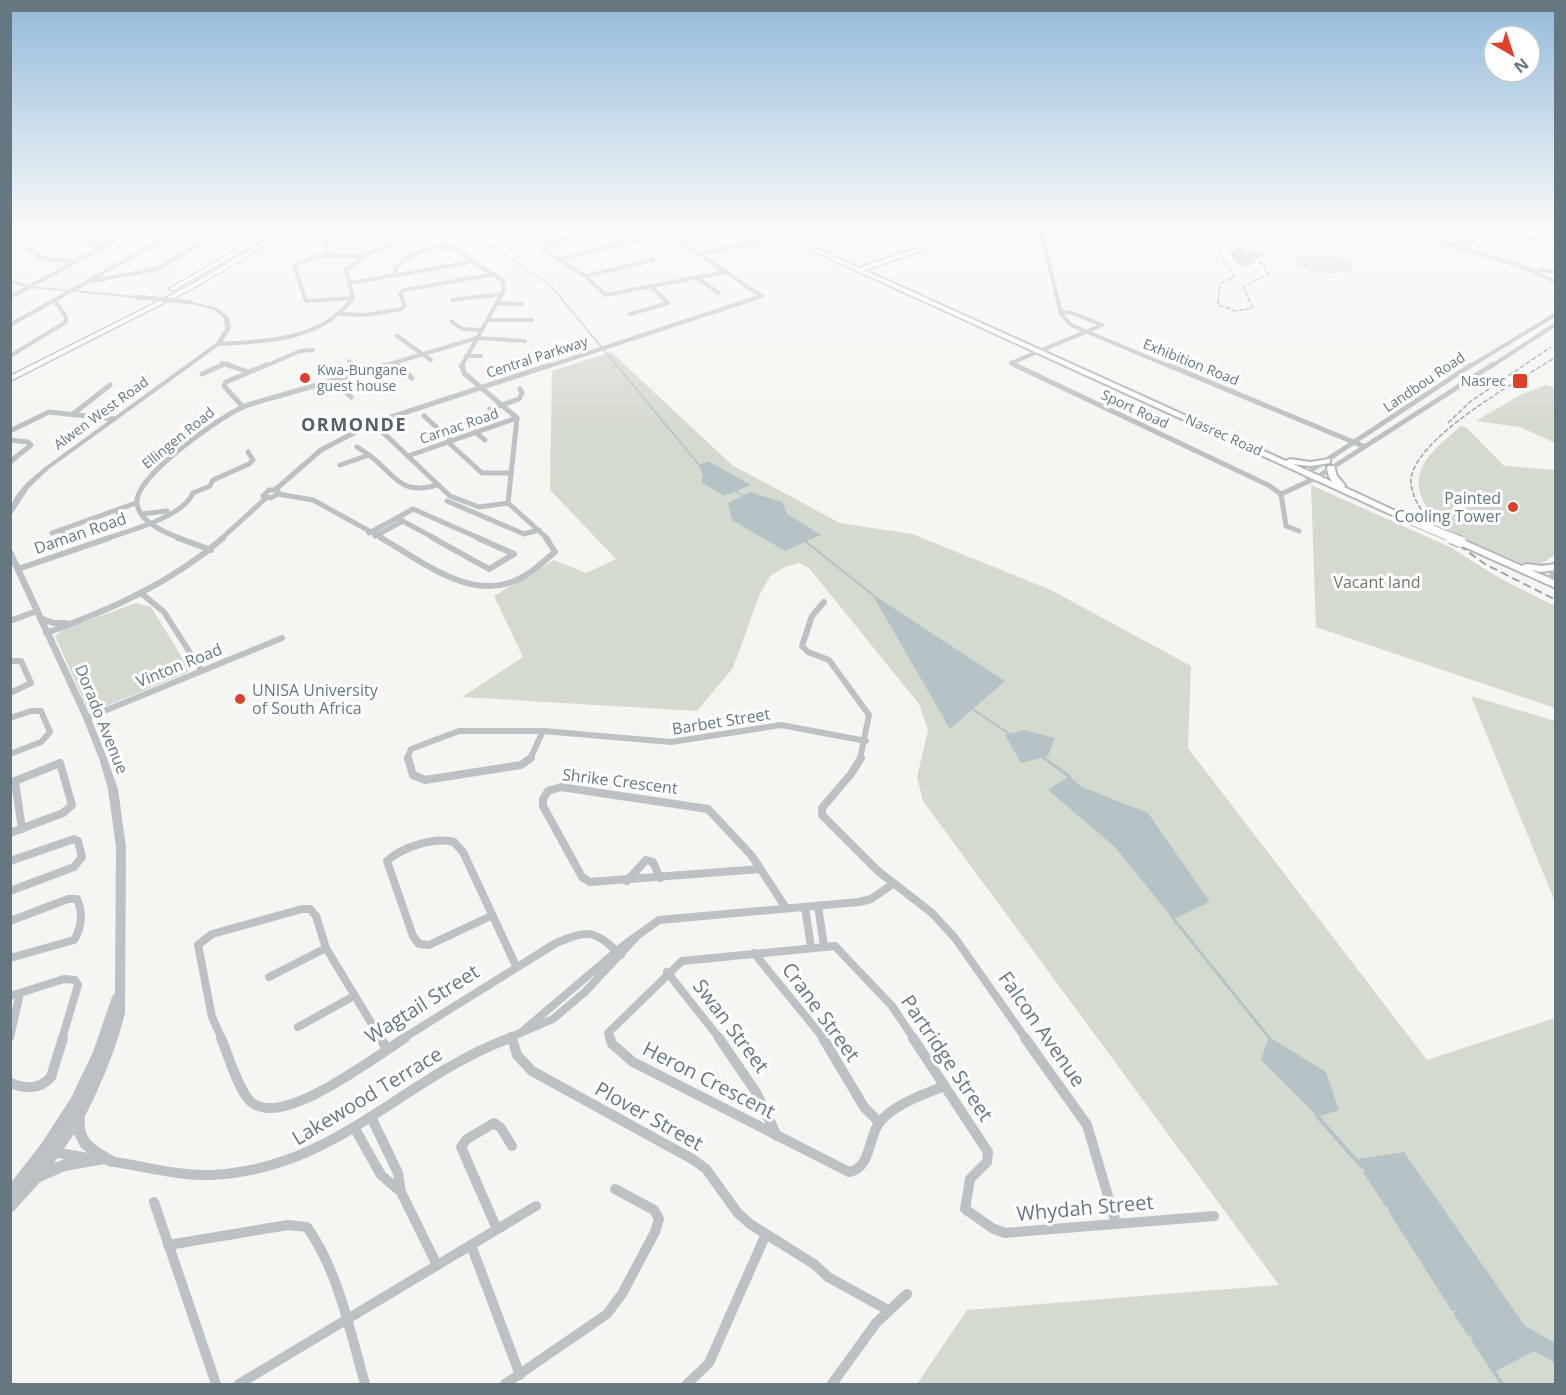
<svg xmlns="http://www.w3.org/2000/svg" width="1566" height="1395" viewBox="0 0 1566 1395" font-family="'Open Sans',sans-serif">
<style>
.green{fill:#d5dad1}
.water{fill:#b5c3c6}
.lines{fill:none;stroke-linecap:round;stroke-linejoin:round}
.stream-far3{stroke:#b5c3c6;stroke-width:1.5}
.stream-far2{stroke:#b5c3c6;stroke-width:2}
.stream-far1{stroke:#b5c3c6;stroke-width:3}
.stream{stroke:#b5c3c6;stroke-width:4}
.secondary-casing{stroke:#b0b7ba;stroke-width:4}
.motorway-casing{stroke:#afb4b7;stroke-width:3}
.minor-far4{stroke:#bbc1c4;stroke-width:4}
.minor-far3{stroke:#bbc1c4;stroke-width:5}
.minor-far2{stroke:#bbc1c4;stroke-width:6}
.minor-far1{stroke:#bbc1c4;stroke-width:8}
.minor{stroke:#bbc1c4;stroke-width:10}
.tertiary{fill:#bbc1c4;fill-rule:evenodd}
.secondary{fill:#fff;fill-rule:evenodd}
.motorway{fill:#fff;fill-rule:evenodd}
.rail-far1{stroke:#9da5a9;stroke-width:1.5;stroke-dasharray:5 2;stroke-linecap:butt}
.rail{stroke:#9da5a9;stroke-width:2;stroke-dasharray:8 4.5;stroke-linecap:butt}
.secondary-bridge-far1-casing{stroke:#b0b7ba;stroke-width:10;stroke-linecap:butt}
.secondary-bridge-casing{stroke:#b0b7ba;stroke-width:13;stroke-linecap:butt}
.tertiary-bridge{stroke:#bbc1c4;stroke-width:4.5}
.secondary-bridge-far1{stroke:#fff;stroke-width:8}
.secondary-bridge{stroke:#fff;stroke-width:10}
.poi-dot{fill:#dd3f2a;stroke:#fff;stroke-width:2}
.labels{text-anchor:middle;stroke-width:6;stroke-linejoin:round;paint-order:stroke}
.far-street-label{font-size:14px;fill:#657882;stroke:#fff}
.far-poi-label{font-size:14px;fill:#657882;stroke:#fff;text-anchor:start}
.poi-label{font-size:16px;fill:#657882;stroke:#fff;text-anchor:end}
.street-label{font-size:16px;fill:#657882;stroke:#fff}
.park-label{font-size:16px;fill:#6a7964;stroke:#fff}
.far-district-label{font-size:18px;font-weight:bold;letter-spacing:1.5px;fill:#536067;stroke:#fff}
.near-street-label{font-size:20px;fill:#657882;stroke:#fff}
</style>
<rect width="100%" height="100%" fill="#f5f5f1"/>
<g class="green">
<path d="M1304,255C1320,254 1346,253 1355,268C1340,278 1307,274 1293,261L1296,256Z"/>
<path d="M611,352L732,465L840,523L912,534L1051,590L1191,666L1188,748L1427,1060L1555,1018V1384H917L967,1310L1279,1285L923,801L917,777L928,730L919,704L809,568L799,563L785,567L770,576L759,596L733,668L697,711L462,697L523,657L494,596L554,560L586,573L616,559L550,490L552,371Z"/>
<path d="M1546,385L1555,388V443L1520,427L1476,421L1520,395Z"/>
<path d="M1461,426L1467,428L1504,466L1555,470V555L1541,564H1523L1447,531C1437,524 1432,517 1426,506C1404,470 1436,448 1461,426Z"/>
<path d="M1311,485L1450,547L1501,579L1555,606V708L1316,627Z"/>
<path d="M136,603L151,607L188,667V672L92,712L87,708L55,636L65,629Z"/>
<path d="M1471,696L1555,721V902Z"/>
</g>
<g class="water">
<path d="M1239,248L1249,251L1243,252L1245,254L1256,251L1268,256L1254,258L1256,263L1245,267L1236,264L1229,252Z"/>
<path d="M708,461L751,485L724,496L701,482L703,476L699,465Z"/>
<path d="M750,492L782,502L787,514L821,535L785,551L732,520L728,503Z"/>
<path d="M872,594L1005,681L950,729Z"/>
<path d="M1024,730L1055,738L1048,756L1021,763L1005,735Z"/>
<path d="M1069,776L1082,787L1148,813L1210,902L1173,919L1115,847L1048,790Z"/>
<path d="M1269,1037L1326,1072L1339,1110L1318,1117L1261,1060Z"/>
<path d="M1404,1152L1525,1326L1555,1343V1363L1534,1351L1494,1372L1357,1159Z"/>
</g>
<g class="lines">
<g class="stream-far3">
<path d="M480,230V237L550,285L700,466"/>
<path d="M734,490L744,497"/>
</g>
<g class="stream-far2">
<path d="M805,541L873,595"/>
<path d="M971,708L1011,735"/>
<path d="M1043,757L1046,759"/>
</g>
<g class="stream-far1">
<path d="M1044,758L1070,777"/>
<path d="M1172,917L1270,1039"/>
</g>
<g class="stream">
<path d="M1317,1116L1362,1167"/>
<path d="M1365,1172L1387,1205"/>
<path d="M1390,1210L1453,1309"/>
<path d="M1456,1314L1469,1334"/>
<path d="M1473,1339L1502,1384"/>
</g>
<defs>
<g id="secondary">
<path d="M768,230H776L859,268L921,247L956,230H964L925,249L864,270L1286,461L1290,459L1310,462L1330,459V463L1310,466L1293,464L1333,482L1329,477L1327,468L1328,466H1334L1337,476L1345,485L1344,487L1419,522L1418,524H1412Z"/>
<path d="M1461,539L1522,566L1526,564L1541,566L1556,564V570L1541,572L1531,570L1556,581V588L1458,544V540Z"/>
</g>
<g id="motorway">
<path d="M271,230L273,233L174,290L169,289Z"/>
<path d="M284,230H292L195,287L10,381V376L191,285Z"/>
</g>
</defs>
<use href="#secondary" class="secondary-casing"/>
<use href="#motorway" class="motorway-casing"/>
<g class="minor-far4">
<path d="M69,230L86,244L104,246"/>
<path d="M601,230L544,246L542,249L585,276L606,295L725,272"/>
<path d="M805,230L821,235L847,230"/>
<path d="M1015,230L1041,232"/>
<path d="M1041,230L1061,314L1071,325L1171,367"/>
<path d="M1397,230L1521,266L1556,282"/>
<path d="M1527,230L1556,238"/>
<path d="M10,232L40,258L75,262"/>
<path d="M911,232L916,230"/>
<path d="M751,243H775"/>
<path d="M1449,246L1484,230"/>
<path d="M1458,249L1496,230"/>
<path d="M702,254L751,243V240L731,230"/>
<path d="M329,256L324,241L339,230"/>
<path d="M559,260L663,232"/>
<path d="M1540,270L1556,272"/>
<path d="M397,275L395,268C416,249 452,234 472,262"/>
<path d="M585,276L654,260"/>
<path d="M697,278L719,293"/>
<path d="M93,281L157,269L224,230"/>
<path d="M349,283L472,262L502,280L504,290L461,367"/>
<path d="M10,297L118,239L122,230"/>
<path d="M353,298L306,301L294,265L318,256H363"/>
<path d="M452,300L502,294"/>
<path d="M498,303L521,304"/>
<path d="M1061,312L1072,313L1102,325"/>
<path d="M341,314L366,315L401,309L405,306L400,294L404,290L494,274"/>
<path d="M630,314L668,303L652,287"/>
<path d="M488,320H532"/>
<path d="M451,321L462,329L481,330"/>
<path d="M10,325L169,236L171,230"/>
<path d="M397,336L431,360"/>
<path d="M218,344C267,341 321,341 353,298L346,270L371,252L429,230"/>
<path d="M10,356L66,322V317L54,300"/>
<path d="M466,356H481"/>
<path d="M349,361L355,367"/>
<path d="M222,363L232,367"/>
<path d="M394,363L398,367"/>
<path d="M1011,363L1019,367"/>
<path d="M1011,363L1102,325"/>
<path d="M219,367L227,363"/>
<path d="M263,367L300,351L313,350"/>
<path d="M380,367L477,338L525,341"/>
<path d="M546,367L762,296C726,275 698,249 661,230"/>
<path d="M1469,367L1556,314"/>
<path d="M1490,367L1556,324"/>
</g>
<g class="minor-far3">
<path d="M228,365L248,372"/>
<path d="M353,365L361,372"/>
<path d="M397,365L412,378"/>
<path d="M462,365L464,373L517,418L508,503"/>
<path d="M1015,365L1268,485L1281,494"/>
<path d="M1168,365L1363,446"/>
<path d="M202,374L222,365"/>
<path d="M334,380L351,397"/>
<path d="M243,407L224,386L226,382L266,365"/>
<path d="M490,409L519,399L522,393L520,389"/>
<path d="M73,414L110,385"/>
<path d="M424,416L452,441"/>
<path d="M373,423L450,496L479,507L508,503"/>
<path d="M10,431L49,412L114,419"/>
<path d="M475,432L485,440"/>
<path d="M10,440L28,442L31,445L10,462"/>
<path d="M448,442L482,473H511"/>
<path d="M357,447L369,455"/>
<path d="M408,456L517,418"/>
<path d="M340,465L369,455C396,475 399,496 437,485"/>
<path d="M1307,477V473L1471,365"/>
<path d="M269,490H277L279,493L271,498L263,496Z"/>
<path d="M275,490L321,450L373,423L550,365"/>
<path d="M278,494L313,500L384,539"/>
<path d="M447,501L524,534L539,530"/>
<path d="M508,503L548,539"/>
<path d="M117,511L123,522"/>
<path d="M141,514L167,511"/>
<path d="M397,518L436,539"/>
<path d="M397,518L413,509L481,539"/>
<path d="M61,530L66,538"/>
<path d="M1299,531L1286,526L1281,494L1316,478L1492,365"/>
<path d="M52,533L136,503"/>
<path d="M369,533L397,518"/>
<path d="M375,536L403,521"/>
<path d="M105,539C129,531 183,517 193,493L210,486L213,480L249,464L253,460L248,452"/>
<path d="M182,539C166,533 140,523 137,504C132,478 219,418 241,408C256,401 273,398 289,393C321,384 353,375 385,365"/>
<path d="M221,539L266,498"/>
</g>
<g class="minor-far2">
<path d="M178,538L211,550"/>
<path d="M381,538C424,562 476,607 526,575C536,569 545,560 555,552L546,538"/>
<path d="M433,538L489,569L514,554L478,538"/>
<path d="M18,569L109,538"/>
<path d="M1546,581L1556,572"/>
<path d="M142,594L164,612L201,670"/>
<path d="M824,602L812,616L802,646L808,652L829,660L869,715L860,759"/>
<path d="M40,618L53,623H66"/>
<path d="M10,621L37,611"/>
<path d="M46,633C110,610 171,583 223,538"/>
<path d="M10,661H21L31,683L10,693"/>
<path d="M10,718L31,711H41L50,732L41,742L10,754"/>
<path d="M87,718L282,638"/>
<path d="M543,731L671,742L781,725L866,741"/>
<path d="M407,759L411,749L459,731H543"/>
<path d="M530,759L543,731"/>
</g>
<g class="minor-far1">
<path d="M408,758L413,775L425,780L521,765L531,758"/>
<path d="M861,758L851,774L822,808V815L878,871L932,913L955,938L1026,1039"/>
<path d="M15,781L22,829"/>
<path d="M10,783L60,763L72,805L63,813L10,833"/>
<path d="M10,861L74,839L78,841L82,857L74,867L10,891"/>
<path d="M760,869L590,882L582,877L543,806V799L548,791L561,787L708,809L752,856L786,908"/>
<path d="M627,881L646,860L653,862L660,878"/>
<path d="M818,906L824,946"/>
<path d="M805,907L811,947"/>
<path d="M491,916L429,945L419,944L413,936L387,861C402,847 434,837 454,842L463,852L516,966"/>
<path d="M10,921L68,899H77C83,912 82,928 74,940L10,958"/>
<path d="M754,953L824,1039"/>
<path d="M667,972L720,1039"/>
<path d="M269,977L326,948"/>
<path d="M10,996L64,979L75,980L78,985L62,1039"/>
<path d="M298,1027L354,996"/>
<path d="M524,1030L624,945L659,920L859,902L871,899L893,884"/>
<path d="M511,1036L512,1039"/>
<path d="M10,1037L20,993"/>
<path d="M222,1039L212,1017L198,945L212,934L302,909H310L316,916L326,948L381,1039"/>
<path d="M402,1039L556,943C591,929 593,930 621,955"/>
<path d="M506,1039L553,1019L585,992L638,935"/>
<path d="M610,1039L608,1033L682,961L835,946L892,1006L914,1039"/>
</g>
<g class="minor">
<path d="M221,1038C228,1054 238,1089 250,1101C280,1131 376,1056 405,1038"/>
<path d="M380,1038L386,1047"/>
<path d="M512,1038L517,1055L532,1071L694,1160L706,1169L737,1212L750,1224L814,1264L828,1277L888,1310"/>
<path d="M610,1038L612,1044L633,1062L849,1172C871,1168 868,1138 879,1123C893,1104 924,1095 944,1086"/>
<path d="M719,1038L756,1092L777,1136"/>
<path d="M823,1038L864,1107L879,1122"/>
<path d="M913,1038L988,1152L987,1162L970,1179L965,1209L992,1228L1005,1233L1214,1216"/>
<path d="M1025,1038L1087,1125L1116,1223"/>
<path d="M10,1083C26,1089 39,1090 51,1077L63,1038"/>
<path d="M371,1117L398,1173L401,1192L437,1265"/>
<path d="M354,1127L381,1175L401,1192"/>
<path d="M52,1152L89,1158"/>
<path d="M109,1161C143,1166 177,1176 212,1175C336,1169 402,1078 510,1038"/>
<path d="M154,1202L216,1384"/>
<path d="M497,1229L461,1147L467,1139L494,1123L501,1128L512,1146"/>
<path d="M168,1245L288,1225L307,1227C339,1272 350,1332 365,1384"/>
<path d="M471,1245L520,1375"/>
<path d="M239,1384L536,1206"/>
<path d="M505,1384L607,1314L622,1294L655,1232L659,1219L654,1210L615,1189"/>
<path d="M687,1384L709,1363L766,1234"/>
<path d="M832,1384L876,1323L907,1294"/>
</g>
<g class="tertiary">
<path d="M1493,230H1500L1556,245V248Z"/>
<path d="M1485,234H1502L1504,235C1500,237 1489,237 1485,235Z"/>
<path d="M10,280L30,286L137,296L139,297L137,298L30,288L10,283Z"/>
<path d="M188,301L218,308L229,318L231,329L220,345L49,469L29,488L13,513L10,515C10,494 31,479 45,467L216,343L225,329L224,318L214,310L188,303Z"/>
<path d="M10,549L13,551L91,718L108,761L118,789L126,847L125,1013C116,1049 102,1083 85,1116C82,1141 96,1145 115,1157L117,1161L115,1165L111,1167L105,1164L65,1171L40,1182L14,1211L10,1213V1184L41,1144L71,1098L93,1052L112,997L115,993L116,847L108,789L100,761L83,718L10,560ZM74,1134L81,1148L91,1155L65,1159L54,1163Z"/>
</g>
<use href="#secondary" class="secondary"/>
<use href="#motorway" class="motorway"/>
<g class="rail-far1">
<path d="M1174,230L1217,246L1234,277L1220,284L1218,305L1236,311L1253,308L1243,287L1268,274L1252,249L1201,230"/>
<path d="M1448,423L1471,401L1551,347"/>
<path d="M1451,539C1434,525 1414,508 1411,484C1407,441 1523,378 1556,357"/>
</g>
<path class="rail" d="M1449,538L1485,564L1556,600"/>
<defs>
<path id="secondary-bridge-far1" d="M1415,522L1455,539"/>
<path id="secondary-bridge" d="M1451,538L1461,542"/>
</defs>
<use href="#secondary-bridge-far1" class="secondary-bridge-far1-casing"/>
<use href="#secondary-bridge" class="secondary-bridge-casing"/>
<path class="tertiary-bridge" d="M137,297L190,302"/>
<use href="#secondary-bridge-far1" class="secondary-bridge-far1"/>
<use href="#secondary-bridge" class="secondary-bridge"/>
</g>
<linearGradient id="sky" x2="0" y2="1"><stop stop-color="#93bada"/><stop offset="0.54" stop-color="#fafaf9"/><stop offset="1" stop-color="#fafaf9" stop-opacity="0"/></linearGradient>
<rect width="1566" height="425" fill="url(#sky)"/>
<g class="poi-dot">
<circle cx="305" cy="378" r="6"/>
<rect x="1512" y="373" width="16" height="16" rx="3"/>
<circle cx="1513" cy="507" r="6"/>
<circle cx="240" cy="699" r="6"/>
</g>
<g class="labels">
<g class="far-street-label">
<text transform="translate(537 357) rotate(-18)" y="5">Central Parkway</text>
<text transform="translate(1191 362) rotate(22)" y="5">Exhibition Road</text>
<text transform="translate(1424 382) rotate(-34)" y="5">Landbou Road</text>
<text transform="translate(1135 409) rotate(25)" y="5">Sport Road</text>
<text transform="translate(101 413) rotate(-36)" y="5">Alwen West Road</text>
<text transform="translate(459 426) rotate(-19)" y="5">Carnac Road</text>
<text transform="translate(1224 435) rotate(24)" y="5">Nasrec Road</text>
<text transform="translate(178 438) rotate(-39)" y="5">Ellingen Road</text>
</g>
<g class="far-poi-label">
<text x="317" y="375">Kwa-Bungane<tspan x="317" dy="16">guest house</tspan></text>
<text x="1506" y="386" text-anchor="end">Nasrec</text>
</g>
<g class="poi-label">
<text x="1501" y="504">Painted<tspan x="1501" dy="18">Cooling Tower</tspan></text>
<text x="252" y="696" text-anchor="start">UNISA University<tspan x="252" dy="18">of South Africa</tspan></text>
</g>
<g class="street-label">
<text transform="translate(80 533) rotate(-19)" y="6">Daman Road</text>
<text transform="translate(179 665) rotate(-22)" y="6">Vinton Road</text>
<text transform="translate(102 719) rotate(68)" y="6">Dorado Avenue</text>
<text transform="translate(721 721) rotate(-9)" y="6">Barbet Street</text>
<text transform="translate(620 781) rotate(7)" y="6">Shrike Crescent</text>
</g>
<g class="park-label">
<text x="1377" y="588">Vacant land</text>
</g>
<g class="far-district-label">
<text x="354" y="431">ORMONDE</text>
</g>
<g class="near-street-label">
<text transform="translate(422 1004) rotate(-32)" y="7">Wagtail Street</text>
<text transform="translate(821 1012) rotate(54)" y="7">Crane Street</text>
<text transform="translate(731 1026) rotate(53)" y="7">Swan Street</text>
<text transform="translate(1042 1029) rotate(55)" y="7">Falcon Avenue</text>
<text transform="translate(947 1058) rotate(56)" y="7">Partridge Street</text>
<text transform="translate(709 1080) rotate(27)" y="7">Heron Crescent</text>
<text transform="translate(367 1096) rotate(-31)" y="7">Lakewood Terrace</text>
<text transform="translate(649 1116) rotate(29)" y="7">Plover Street</text>
<text transform="translate(1085 1208) rotate(-5)" y="7">Whydah Street</text>
</g>
</g>
<rect width="1566" height="1395" fill="none" stroke="#657882" stroke-width="24"/>
<g transform="translate(1512 54) rotate(141)"><circle r="28" fill="#ffffff" stroke="#c1c9cd" stroke-width="1.5"/>
<path d="M0-4.5L10 22L0 15L-10 22Z" fill="#dd3f2a"/>
<text y="-9" font-size="16" font-weight="bold" text-anchor="middle" fill="#657882">N</text>
</g>
</svg>
